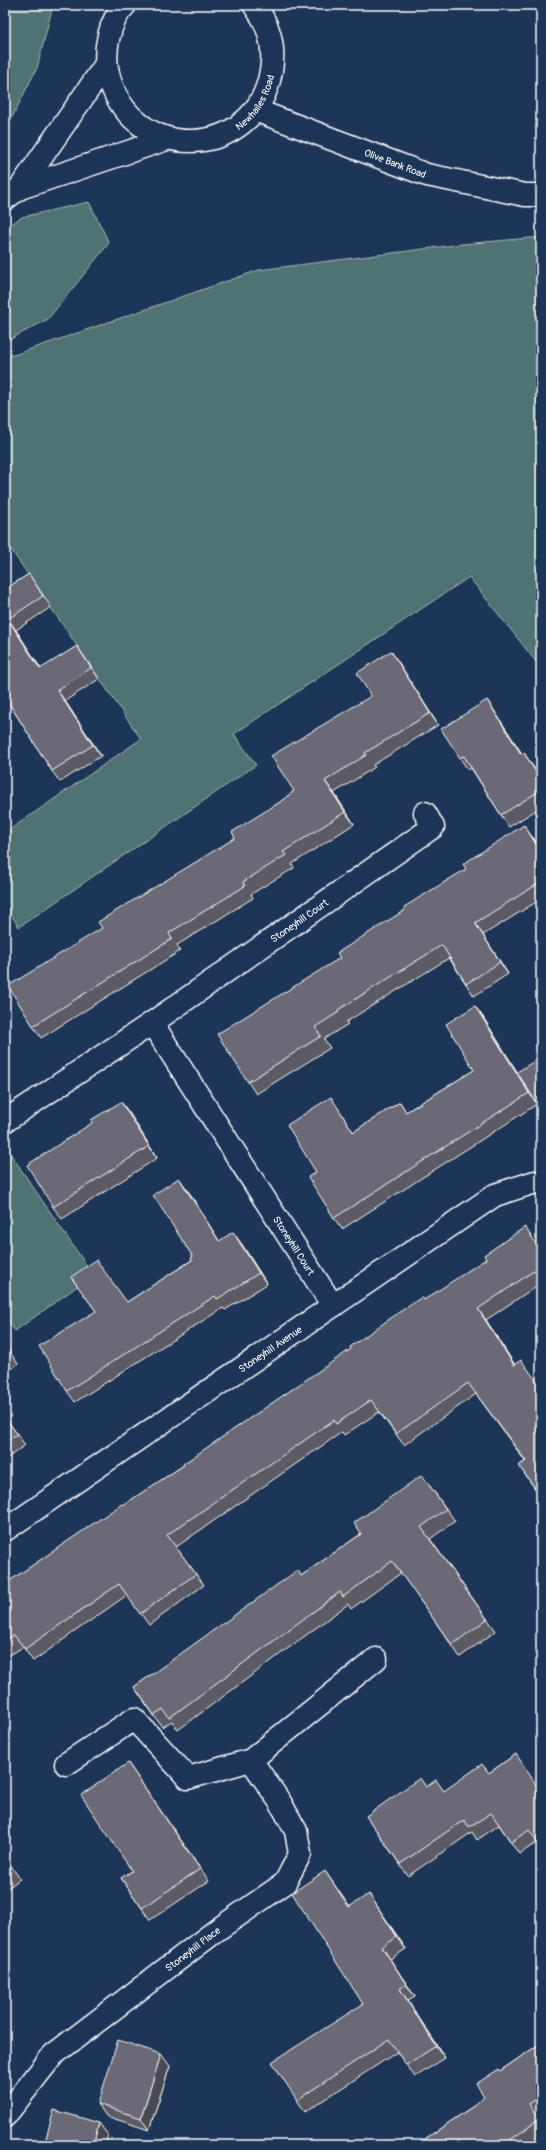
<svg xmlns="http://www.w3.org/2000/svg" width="546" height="2150" viewBox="0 0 546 2150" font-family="Pangolin,sans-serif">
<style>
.green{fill:#4f7273;stroke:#a7b8b9}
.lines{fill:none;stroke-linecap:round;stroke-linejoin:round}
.street-casing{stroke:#fff;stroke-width:25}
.primary-casing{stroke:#fff;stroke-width:25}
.street{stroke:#1d3557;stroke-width:22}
.primary{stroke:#1d3557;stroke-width:22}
.wall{fill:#5b5a64;stroke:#fff}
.shaded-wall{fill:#4a4a51;stroke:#fff}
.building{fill:#6a6974;stroke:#fff}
.labels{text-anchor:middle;stroke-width:3.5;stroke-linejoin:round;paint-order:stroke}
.street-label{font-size:10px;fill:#fff;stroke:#1d3557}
</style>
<rect width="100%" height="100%" fill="#1d3557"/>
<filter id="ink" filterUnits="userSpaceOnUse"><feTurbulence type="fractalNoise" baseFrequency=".025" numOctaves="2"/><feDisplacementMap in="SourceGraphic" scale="8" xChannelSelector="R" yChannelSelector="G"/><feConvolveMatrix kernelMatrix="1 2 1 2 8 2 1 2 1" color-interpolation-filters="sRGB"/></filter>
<g filter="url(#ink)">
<g class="green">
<path d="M5,5H53L37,68L5,131Z"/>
<path d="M89,202L109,243L48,319L5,342V228L22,217Z"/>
<path d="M541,237V668L469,577L234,734L256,765L19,927L7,909L5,910V833L141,739L5,541V358L259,270L463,244Z"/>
<path d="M5,1146L93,1275L15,1331L5,1316Z"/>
</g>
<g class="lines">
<defs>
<g id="street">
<path id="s1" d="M152,1023L333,1306"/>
<path id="s2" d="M5,1121L152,1023L433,827L425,813"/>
<path id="s3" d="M5,1530L495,1195L535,1182L541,1183"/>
<path d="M66,1764L134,1719L188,1778L251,1760L376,1659"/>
<path id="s4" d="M5,2116L53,2055L217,1930L285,1883L300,1854L296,1831L280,1802L251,1760"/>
</g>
<g id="primary">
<path id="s5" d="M125,5C109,21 103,51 108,73C129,165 256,163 271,71C275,47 269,24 254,5"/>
<path id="s6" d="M255,110L427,175L525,195H541"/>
<path d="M20,188L106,64"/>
<path d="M5,199L20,188L167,139"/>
</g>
</defs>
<use href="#street" class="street-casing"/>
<use href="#primary" class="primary-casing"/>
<use href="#street" class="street"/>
<use href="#primary" class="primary"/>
</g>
<g class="wall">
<path d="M29,574L51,607L16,630L41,669L77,646L99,679L65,701L101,756L60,782L52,771L5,697V589Z"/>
<path d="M399,663L438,725L373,765L375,767L334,793L354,824L292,864L294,868L251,894L253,898L177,945L180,951L41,1038L33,1026L102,928L235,838L294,791L371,696Z"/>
<path d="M487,700L495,712L522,754L532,765L541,779V807L509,827L501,815L471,768L468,770L460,758Z"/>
<path d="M533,837L541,850V899L483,935L508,974L474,996L449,958L346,1022L348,1024L324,1039L330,1048L256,1094L248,1082L340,958Z"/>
<path d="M483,1017L537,1104L342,1229L334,1218L316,1172L338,1108L353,1132L400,1102L406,1112L474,1070Z"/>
<path d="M121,1102L130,1114L157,1158L62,1219L53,1207L92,1123Z"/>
<path d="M187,1189L219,1241L241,1243L267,1284L225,1310L223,1308L75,1402L67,1391L96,1311L71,1277L127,1302L192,1260L193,1257Z"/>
<path d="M541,1251V1283L486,1320L515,1365L541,1387V1497L519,1466L525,1461L476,1394L404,1445L379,1412L344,1435L342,1432L176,1547L204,1585L149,1625L127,1595L33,1661L23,1647L5,1658V1584L184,1465L424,1300Z"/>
<path d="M5,1345L18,1364L5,1374Z"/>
<path d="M5,1417L25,1445L5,1460Z"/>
<path d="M422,1475L455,1521L430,1539L496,1631L460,1657L401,1573L351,1609L348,1604L178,1730L172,1721L162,1727L134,1687L301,1576L361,1534Z"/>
<path d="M516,1754L538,1842L519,1854L499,1825L477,1840L472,1832L408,1876L366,1816L426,1787L444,1791L489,1773Z"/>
<path d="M128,1763L209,1881L150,1920L121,1878L132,1871Z"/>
<path d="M5,1857L20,1879L5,1890Z"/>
<path d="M325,1871L349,1906H377L406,1949L390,1959L415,1997L408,2001L445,2058L415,2077L397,2052L305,2112L297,2100L363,2004Z"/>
<path d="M541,2043V2113L538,2116L541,2121V2136L529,2145H416L475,2105L484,2096L500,2071Z"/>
<path d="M170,2066L149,2130L106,2116L98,2104Z"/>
</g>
<g class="shaded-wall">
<path d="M8,619L16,630L48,680L40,669Z"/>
<path d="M391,651L399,663L438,725L430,713Z"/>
<path d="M57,690L65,701L101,756L93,745Z"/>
<path d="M487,700L495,712L530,766L521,754Z"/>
<path d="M524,753L532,765L541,779V780Z"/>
<path d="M325,781L334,793L354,824L345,812Z"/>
<path d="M524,825L541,850V852Z"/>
<path d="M475,923L483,935L508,974L500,962Z"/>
<path d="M475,1006L483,1017L537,1104L529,1093Z"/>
<path d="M121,1102L130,1114L157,1158L149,1146Z"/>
<path d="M179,1178L187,1189L226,1252L219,1241Z"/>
<path d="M233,1232L241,1243L267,1284L259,1273Z"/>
<path d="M478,1309L486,1320L522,1377L514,1365Z"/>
<path d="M369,1894L377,1906L406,1949L397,1937Z"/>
<path d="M382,1947L390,1959L415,1997L406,1984Z"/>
<path d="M400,1989L408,2001L445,2058L436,2046Z"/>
<path d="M161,2054L170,2066L149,2130L141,2118Z"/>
<path d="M99,2123L108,2135L105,2145H93Z"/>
</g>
<g class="building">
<path d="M29,574L43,596L8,619L40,669L77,646L91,668L57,690L93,745L52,771L5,697V589Z"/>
<path d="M391,651L430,713L365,753L366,755L325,781L345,812L283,852L286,855L243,882L245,886L169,933L172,939L33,1026L8,986L102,928L98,922L235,838L232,832L280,802L294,791L271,756L371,696L357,673Z"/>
<path d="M487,700L521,754L524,753L541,780V790L501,815L464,756L460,758L441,729Z"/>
<path d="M524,825L541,852V882L475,923L500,962L466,984L442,945L338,1010L339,1012L315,1027L321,1036L248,1082L217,1034L340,958L337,953L405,910L404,907L466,869L463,864Z"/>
<path d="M475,1006L529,1093L334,1218L308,1177L316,1172L287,1125L331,1097L353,1132L400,1102L406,1112L474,1070L446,1024Z"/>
<path d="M541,1057V1110L517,1072Z"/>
<path d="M121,1102L149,1146L53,1207L27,1165L92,1123L91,1120Z"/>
<path d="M179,1178L219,1241L233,1232L259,1273L217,1299L215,1296L67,1391L39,1346L96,1311L71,1277L96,1260L127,1302L192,1260L191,1258L193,1257L153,1195Z"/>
<path d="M525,1227L541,1251V1266L478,1309L514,1365L521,1360L541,1387V1496L519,1466L526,1461L468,1383L396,1434L371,1400L336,1424L334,1420L167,1535L196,1574L140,1614L119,1584L25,1649L14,1635L5,1641V1584L122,1504L123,1505L184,1465L183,1464L351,1349L350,1347L398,1313L422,1297L424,1300L486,1259L484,1255Z"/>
<path d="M5,1345L10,1352L5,1356Z"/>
<path d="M5,1417L17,1434L5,1442Z"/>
<path d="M422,1475L446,1509L421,1527L487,1619L452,1645L392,1561L343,1597L340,1592L169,1718L163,1709L154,1715L134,1687L298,1570L301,1576L361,1534L354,1523Z"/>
<path d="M516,1754L541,1792V1847L529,1830L511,1842L491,1813L469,1827L464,1820L400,1864L366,1816L420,1778L426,1787L436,1780L444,1791L482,1764L489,1773Z"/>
<path d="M128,1763L200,1869L142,1908L121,1878L132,1871L81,1795Z"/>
<path d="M5,1857L12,1867L5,1872Z"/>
<path d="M325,1871L349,1907L369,1894L397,1937L382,1947L406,1984L400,1989L436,2046L406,2065L389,2039L297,2100L272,2062L363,2004L292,1893Z"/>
<path d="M118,2040L161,2054L141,2118L98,2104Z"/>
<path d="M541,2043V2096L529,2104L540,2119L503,2145H416L475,2105L484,2096L476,2084L499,2069L500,2071Z"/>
<path d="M54,2110L99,2123L93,2145H44Z"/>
</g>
</g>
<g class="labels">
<g class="street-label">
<text dy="4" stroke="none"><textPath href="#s5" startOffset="269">Newhailes Road</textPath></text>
<text dy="4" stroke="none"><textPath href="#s6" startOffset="150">Olive Bank Road</textPath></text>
<text dy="4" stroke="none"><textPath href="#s2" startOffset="356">Stoneyhill Court</textPath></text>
<text dy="4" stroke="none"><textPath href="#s1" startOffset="264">Stoneyhill Court</textPath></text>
<text dy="4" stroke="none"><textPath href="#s3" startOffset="321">Stoneyhill Avenue</textPath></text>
<text dy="4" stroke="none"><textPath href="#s4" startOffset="253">Stoneyhill Place</textPath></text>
</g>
</g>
<rect width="546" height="2150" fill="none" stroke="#1d3557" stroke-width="20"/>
<rect x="10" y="10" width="526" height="2130" fill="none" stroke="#fff" stroke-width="1.5" filter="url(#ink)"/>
</svg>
